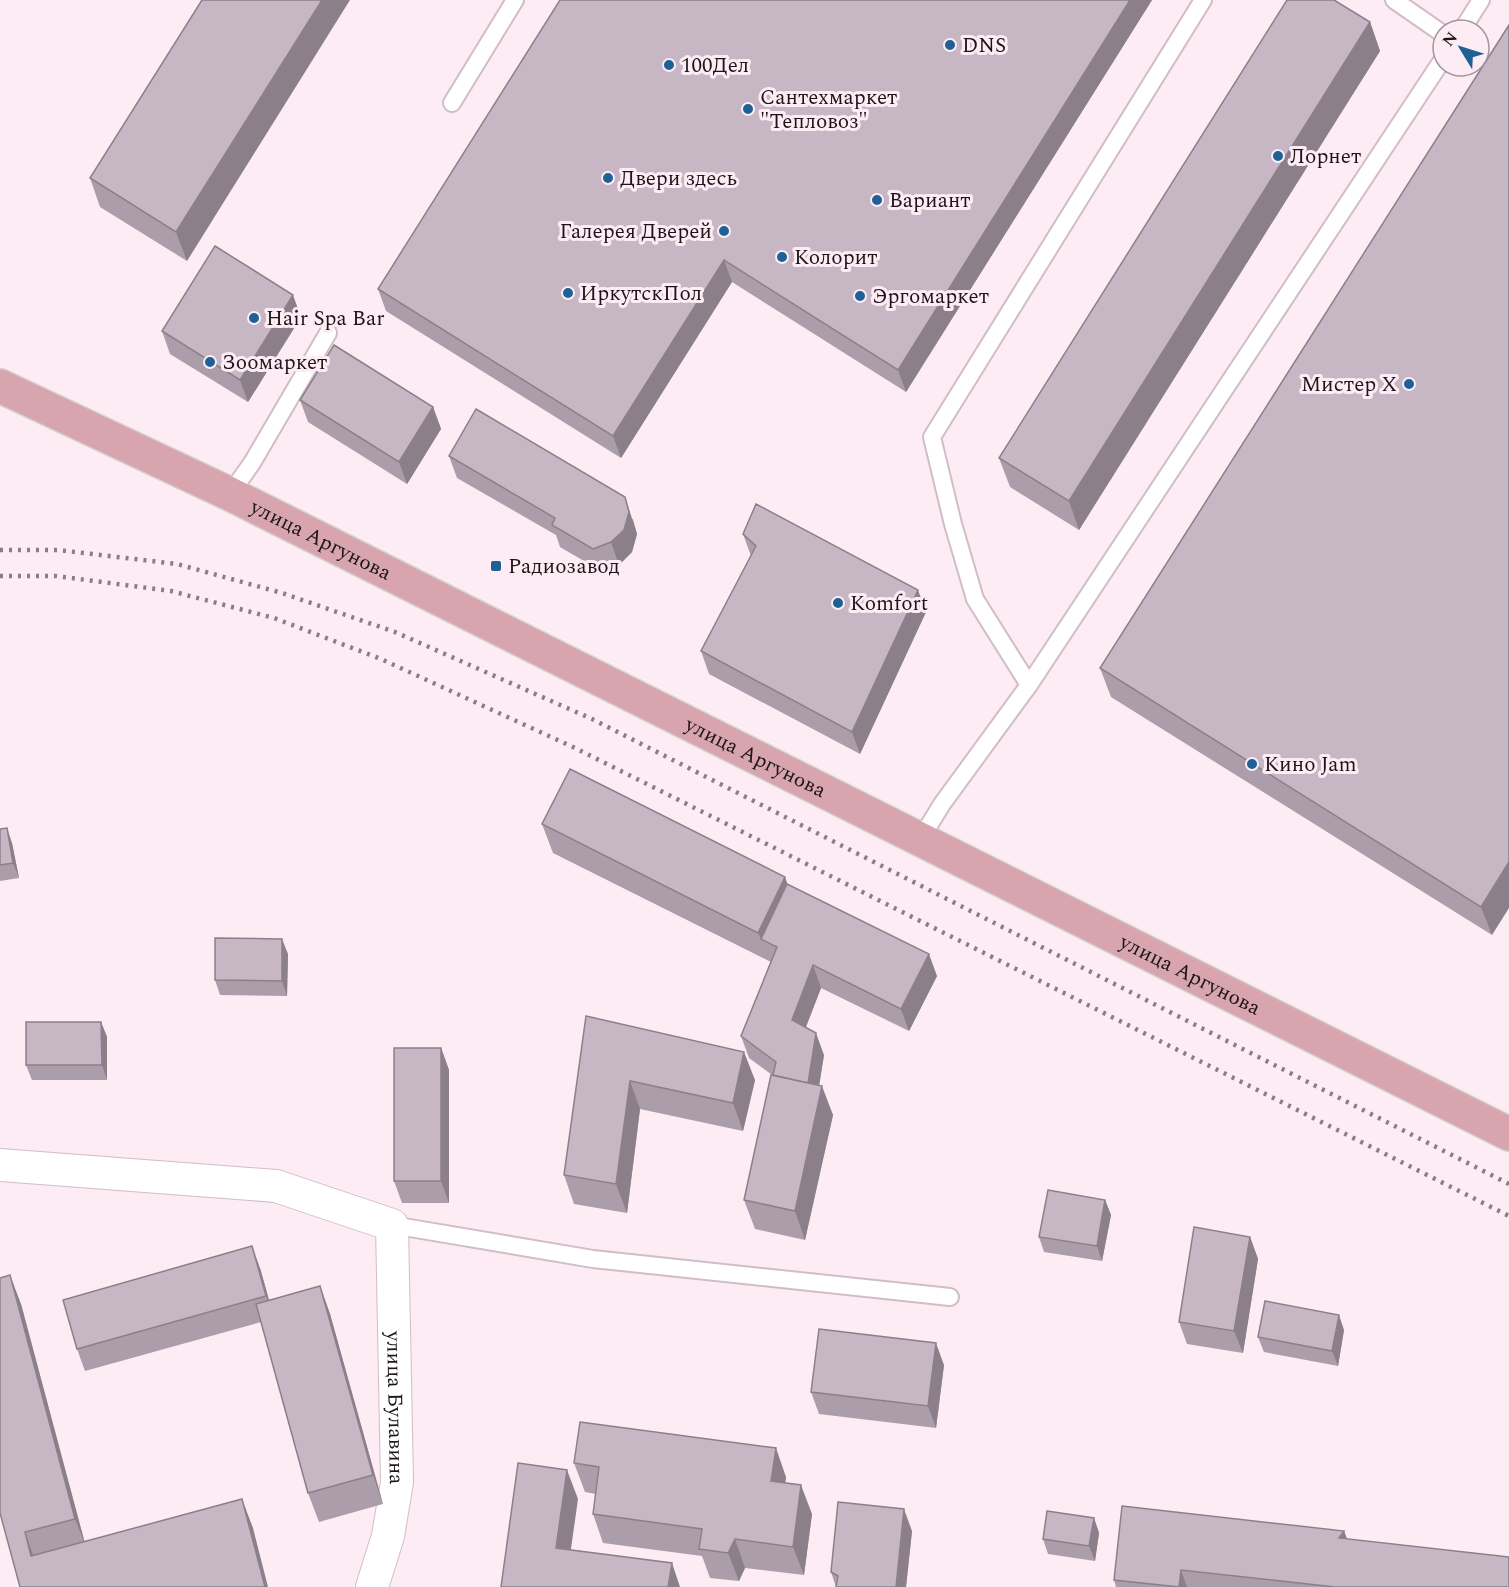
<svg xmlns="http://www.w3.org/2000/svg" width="1509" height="1587" viewBox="0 0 1509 1587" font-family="Spectral,serif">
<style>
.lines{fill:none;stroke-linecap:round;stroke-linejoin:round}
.lane-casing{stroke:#d1bdc6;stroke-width:20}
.street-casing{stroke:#d1bdc6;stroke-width:34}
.primary-casing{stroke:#d2d0d1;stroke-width:36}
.lane{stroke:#fff;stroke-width:16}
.street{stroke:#fff;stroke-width:32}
.primary{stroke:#d8a5ae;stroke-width:33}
.rail{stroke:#8a7e83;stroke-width:4.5;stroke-dasharray:3 6;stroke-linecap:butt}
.wall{fill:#ab9da9}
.shaded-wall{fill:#8b808a}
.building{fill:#c7b7c5;stroke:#8b808a;stroke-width:1.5}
.poi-dot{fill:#1e6196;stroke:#fdecf3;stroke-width:2}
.labels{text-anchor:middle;stroke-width:6;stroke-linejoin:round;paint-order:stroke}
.poi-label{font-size:21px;fill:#1d1619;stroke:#fdecf3;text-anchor:start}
.street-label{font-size:21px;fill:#1d1619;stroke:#fdecf3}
</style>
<rect width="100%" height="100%" fill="#fdecf3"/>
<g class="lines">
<defs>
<g id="lane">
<path d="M1394,0L1443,34"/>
<path d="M1462,30L1481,0"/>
<path d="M452,103L515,0"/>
<path d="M230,494L252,463L328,333"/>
<path d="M1029,685L1443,59"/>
<path d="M920,840L942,804L1029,685L975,599L953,524L932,437L1203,0"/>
<path d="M392,1225L593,1259L950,1297"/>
</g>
<g id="street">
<path id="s1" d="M0,1165L276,1186L392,1225L397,1482L388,1536L372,1587"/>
</g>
<g id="primary">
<path id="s2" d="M0,386L230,494L1509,1134"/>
</g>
</defs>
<use href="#lane" class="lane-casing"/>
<use href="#street" class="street-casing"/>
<use href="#primary" class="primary-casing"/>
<use href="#lane" class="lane"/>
<use href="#street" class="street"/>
<use href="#primary" class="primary"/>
<g class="rail">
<path d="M0,550H58L177,564L282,593L395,632L592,719L1509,1184"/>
<path d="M0,576H56L171,591L274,618L381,659L575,748L1509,1216"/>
</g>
</g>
<g class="wall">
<path d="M202,0L187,261L100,207L90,178Z"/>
<path d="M560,0H1152L906,392L732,282L621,458L386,311L378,289Z"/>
<path d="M1370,22L1380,51L1079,530L1010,487L999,458Z"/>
<path d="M1509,25L1492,935L1111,697L1100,668Z"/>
<path d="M301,317L248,402L170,354L162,331Z"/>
<path d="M300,400L433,407L441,429L407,484L308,422Z"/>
<path d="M449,456L633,519L637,534L632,552L619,565L601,571L560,547L556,535L457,478Z"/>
<path d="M743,534L926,612L860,754L709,674L701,651L751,556Z"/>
<path d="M542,824L785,877L787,884L937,976L909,1031L821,988L806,1027L824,1055L819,1086L833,1115L805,1240L755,1229L744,1200L772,1075L749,1058L741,1036L771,962L553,853Z"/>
<path d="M0,829L12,843L19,878L0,881Z"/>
<path d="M288,954L287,996L220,995L215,980Z"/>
<path d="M586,1016L755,1080L743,1131L640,1109L627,1213L574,1204L564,1175Z"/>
<path d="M101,1022L107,1037V1080H32L26,1065Z"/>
<path d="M441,1048L449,1070V1203H402L394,1181Z"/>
<path d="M1105,1200L1111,1215L1102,1261L1044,1252L1039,1237Z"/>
<path d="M1250,1237L1258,1259L1243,1353L1187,1344L1179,1322Z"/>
<path d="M260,1268L269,1300L320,1286L330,1314L383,1504L319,1522L308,1493L261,1322L85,1371L77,1349Z"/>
<path d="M21,1304L84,1541L253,1528L20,1587Z"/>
<path d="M1344,1330L1338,1366L1264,1352L1258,1337Z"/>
<path d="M944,1365L936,1428L819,1414L811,1392Z"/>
<path d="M574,1463L786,1477L785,1483L812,1514L804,1575L745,1568L739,1581L710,1578L702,1556L603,1543L593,1514L596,1494L585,1492Z"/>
<path d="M1094,1518L1099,1533L1095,1561L1048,1554L1043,1539Z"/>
<path d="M912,1531L906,1587H836L831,1572Z"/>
<path d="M1344,1531L1347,1539L1509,1587H1116L1114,1580Z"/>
</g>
<g class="shaded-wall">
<path d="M322,0H350L187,261L176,232Z"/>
<path d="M1130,0H1152L906,392L898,370Z"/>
<path d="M1370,22L1380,51L1079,530L1069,501Z"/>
<path d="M724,260L732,282L621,458L613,436Z"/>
<path d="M293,295L301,317L248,402L240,380Z"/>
<path d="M433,407L441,429L407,484L399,462Z"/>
<path d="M625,497L637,534L632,552L619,565L611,542Z"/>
<path d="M918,590L926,612L860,754L852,732Z"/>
<path d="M7,828L12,843L19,878L13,863Z"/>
<path d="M1509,862V908L1492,935L1481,907Z"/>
<path d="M785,877L795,906L761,939L758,933Z"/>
<path d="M282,939L288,954L287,996L282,981Z"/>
<path d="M929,954L937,976L909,1031L901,1009Z"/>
<path d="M813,965L821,988L800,1042L792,1020Z"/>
<path d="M101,1022L107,1037V1080L102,1065Z"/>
<path d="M816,1033L824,1055L815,1111L807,1089Z"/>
<path d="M441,1048L449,1070V1203L441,1181Z"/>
<path d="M744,1052L755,1080L743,1131L733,1103Z"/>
<path d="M630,1081L640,1109L627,1213L616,1184Z"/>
<path d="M822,1086L833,1115L805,1240L795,1211Z"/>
<path d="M1105,1200L1111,1215L1102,1261L1097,1246Z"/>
<path d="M1250,1237L1258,1259L1243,1353L1234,1331Z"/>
<path d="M252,1246L260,1268L274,1318L266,1296Z"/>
<path d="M10,1275L21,1304L86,1547L75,1519Z"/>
<path d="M320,1286L330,1314L383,1504L373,1475Z"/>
<path d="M1339,1315L1344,1330L1338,1366L1332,1351Z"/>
<path d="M936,1343L944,1365L936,1428L928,1406Z"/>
<path d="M776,1448L786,1477L782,1510L771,1481Z"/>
<path d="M567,1470L578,1499L567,1577L556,1548Z"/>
<path d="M801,1485L812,1514L804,1575L793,1547Z"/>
<path d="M242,1499L253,1528L268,1587H265Z"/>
<path d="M904,1509L912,1531L906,1587H896Z"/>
<path d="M1094,1518L1099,1533L1095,1561L1089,1546Z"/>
<path d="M1344,1531L1355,1560L1339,1538Z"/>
<path d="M25,1532L35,1561L31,1556Z"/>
<path d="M735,1539L745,1568L739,1581L728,1553Z"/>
<path d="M672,1563L680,1587H668Z"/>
<path d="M1181,1570L1187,1587H1179Z"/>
</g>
<g class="building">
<path d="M202,0H322L176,232L90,178Z"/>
<path d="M560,0H1130L898,370L724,260L613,436L378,289Z"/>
<path d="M1287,0H1334L1370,22L1069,501L999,458Z"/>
<path d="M1509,25V862L1481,907L1100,668Z"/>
<path d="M215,246L293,295L240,380L162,331Z"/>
<path d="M334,345L433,407L399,462L300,400Z"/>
<path d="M476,409L625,497L629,512L624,530L611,542L593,549L552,525L555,518L449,456Z"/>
<path d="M756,504L918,590L852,732L701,651L756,546L743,534Z"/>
<path d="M570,769L785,877L758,933L542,824Z"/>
<path d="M7,828L13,863L0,865V829Z"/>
<path d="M787,884L929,954L901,1009L813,965L792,1020L816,1033L808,1083L773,1075L776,1062L741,1036L777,947L761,939Z"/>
<path d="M215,938L282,939V981L215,980Z"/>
<path d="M586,1016L744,1052L733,1103L630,1081L616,1184L564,1175Z"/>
<path d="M26,1022H101L102,1065H26Z"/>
<rect x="394" y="1048" width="47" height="133"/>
<path d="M771,1075L822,1086L795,1211L744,1200Z"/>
<path d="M1048,1190L1105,1200L1097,1246L1039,1237Z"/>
<path d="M1194,1227L1250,1237L1234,1331L1179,1322Z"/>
<path d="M252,1246L266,1296L77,1349L63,1300Z"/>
<path d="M10,1275L75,1519L25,1532L31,1556L242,1499L265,1587H20L0,1513V1278Z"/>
<path d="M320,1286L373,1475L308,1493L256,1304Z"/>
<path d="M1265,1301L1339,1315L1332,1351L1258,1337Z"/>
<path d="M819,1329L936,1343L928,1406L811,1392Z"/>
<path d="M580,1422L776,1448L771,1481L801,1485L793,1547L735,1539L728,1553L699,1549L702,1529L593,1514L599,1467L574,1463Z"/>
<path d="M518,1463L567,1470L556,1548L672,1563L668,1587H501Z"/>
<path d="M838,1502L904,1509L896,1587H836L838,1576L831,1572Z"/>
<path d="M1122,1506L1344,1531L1339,1538L1509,1557V1587H1335L1181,1570L1179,1587L1114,1580Z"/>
<path d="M1047,1511L1094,1518L1089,1546L1043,1539Z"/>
</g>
<g class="poi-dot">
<circle cx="950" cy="45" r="6"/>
<circle cx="669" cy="65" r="6"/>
<circle cx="748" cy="109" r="6"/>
<circle cx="1278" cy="156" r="6"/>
<circle cx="608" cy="178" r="6"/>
<circle cx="877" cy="200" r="6"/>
<circle cx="724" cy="231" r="6"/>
<circle cx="782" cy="257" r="6"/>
<circle cx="568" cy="293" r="6"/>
<circle cx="860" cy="296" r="6"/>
<circle cx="254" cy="318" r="6"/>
<circle cx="210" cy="362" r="6"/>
<circle cx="1409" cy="384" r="6"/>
<rect x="490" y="560" width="12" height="12" rx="3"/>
<circle cx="838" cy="603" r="6"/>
<circle cx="1252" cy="764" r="6"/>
</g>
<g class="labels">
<g class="poi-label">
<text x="962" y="52">DNS</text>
<text x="681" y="72">100Дел</text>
<text x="760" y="104">Сантехмаркет<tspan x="760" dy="24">"Тепловоз"</tspan></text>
<text x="1290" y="163">Лорнет</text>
<text x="620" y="185">Двери здесь</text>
<text x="889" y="207">Вариант</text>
<text x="712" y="238" text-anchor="end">Галерея Дверей</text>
<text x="794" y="264">Колорит</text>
<text x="580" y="300">ИркутскПол</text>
<text x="872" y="303">Эргомаркет</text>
<text x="266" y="325">Hair Spa Bar</text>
<text x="222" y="369">Зоомаркет</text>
<text x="1397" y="391" text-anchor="end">Мистер Х</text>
<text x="508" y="573">Радиозавод</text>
<text x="850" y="610">Komfort</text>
<text x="1264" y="771">Кино Jam</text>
</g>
<g class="street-label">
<text dy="7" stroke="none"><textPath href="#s2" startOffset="356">улица Аргунова</textPath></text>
<text dy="7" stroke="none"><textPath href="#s2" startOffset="842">улица Аргунова</textPath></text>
<text dy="7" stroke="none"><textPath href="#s2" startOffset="1328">улица Аргунова</textPath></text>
<text dy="7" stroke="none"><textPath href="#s1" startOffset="582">улица Булавина</textPath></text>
</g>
</g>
<g transform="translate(1461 48) rotate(308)"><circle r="28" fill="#fdecf3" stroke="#a3969c" stroke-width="1.5"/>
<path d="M0-4.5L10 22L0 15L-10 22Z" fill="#1e6196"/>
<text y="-9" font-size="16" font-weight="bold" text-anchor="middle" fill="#1d1619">N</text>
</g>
</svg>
